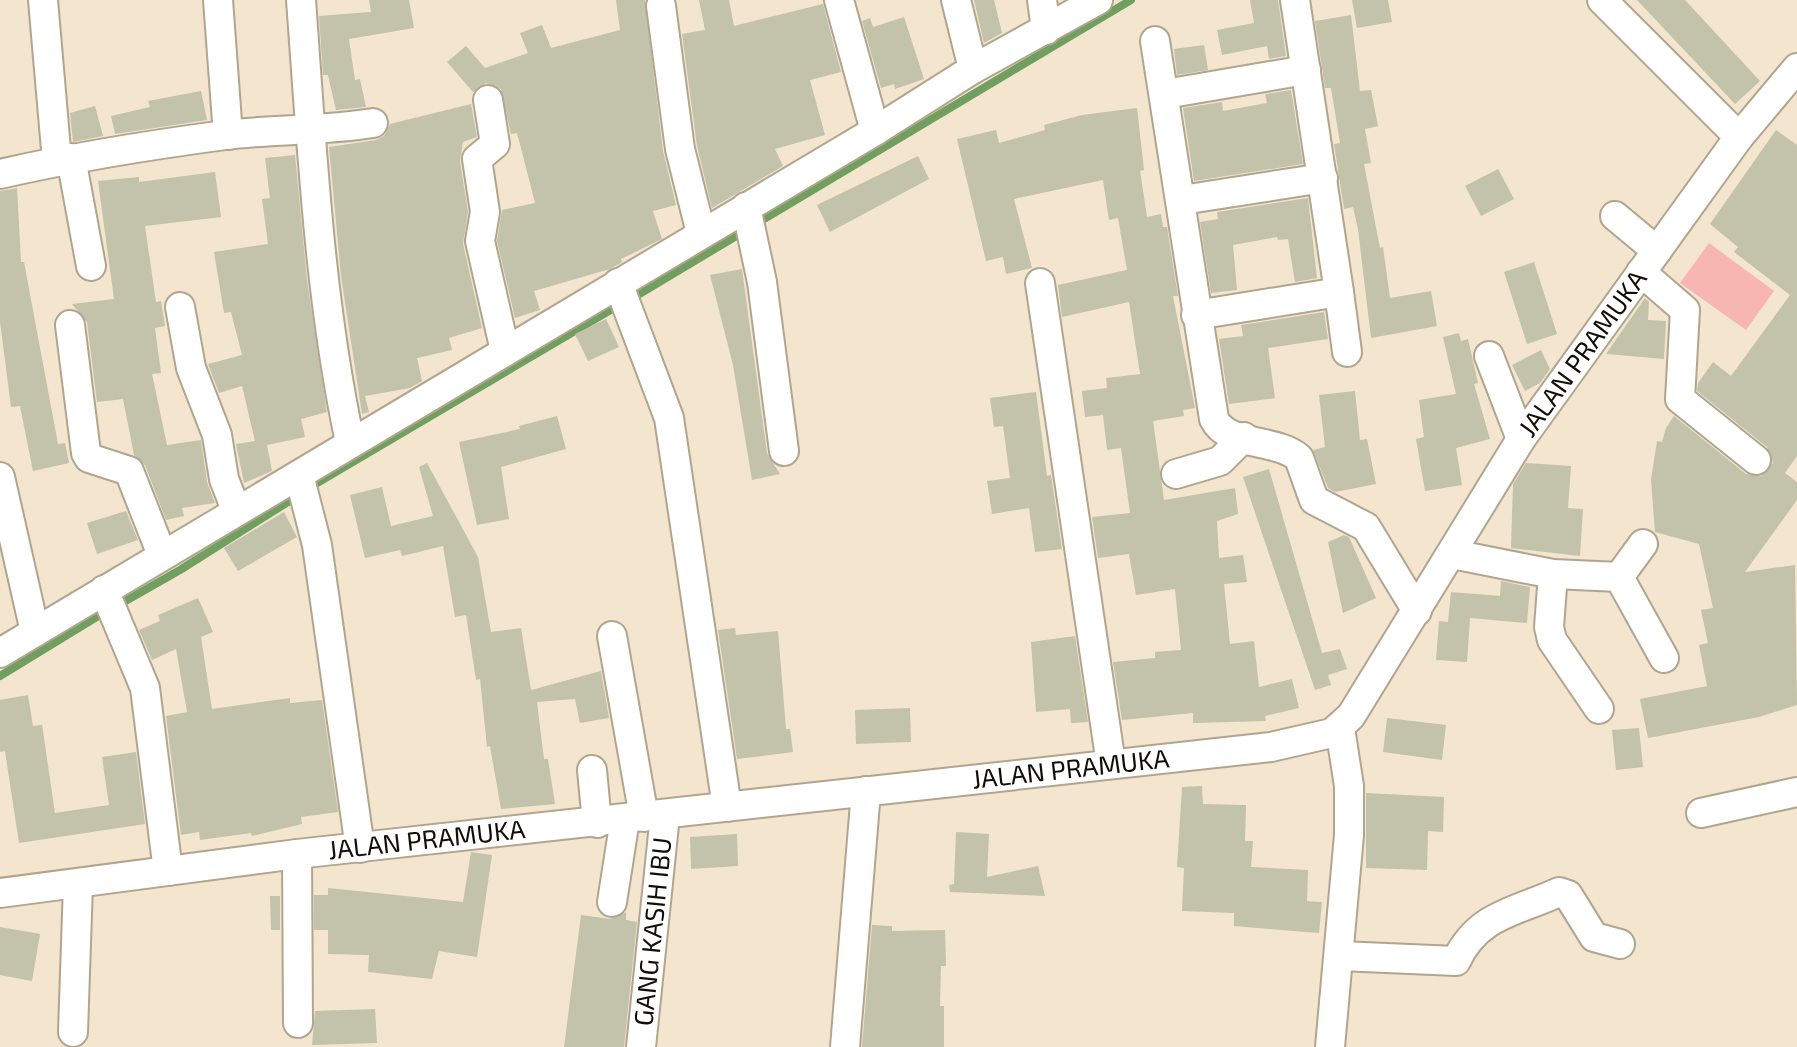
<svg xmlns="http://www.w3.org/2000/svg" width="1797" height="1047" viewBox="0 0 1797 1047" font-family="'Exo 2',sans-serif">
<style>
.green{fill:#f7b6b2}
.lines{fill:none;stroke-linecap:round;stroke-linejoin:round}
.stream{stroke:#709f60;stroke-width:8}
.building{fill:#c2c3aa}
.minor-casing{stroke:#b2a58f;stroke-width:32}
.minor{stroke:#fff;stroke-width:28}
.labels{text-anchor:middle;stroke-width:8;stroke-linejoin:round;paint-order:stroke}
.street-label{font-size:26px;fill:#120d06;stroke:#fff}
</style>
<rect width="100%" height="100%" fill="#f3e5ce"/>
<path class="green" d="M1709,243L1774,291L1746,330L1680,283Z"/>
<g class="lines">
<g class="stream">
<path d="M764,219L1131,0"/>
<path d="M631,299L738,235"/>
<path d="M312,486L619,305"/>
<path d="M122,603L180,570L299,495"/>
<path d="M0,676L108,610"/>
</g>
</g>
<g class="building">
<path d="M369,0H409L414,28L349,39L355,80L360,79L366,107L336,110L328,75H323L319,16L371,12Z"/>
<path d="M616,0H645L663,151L676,205L653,211L662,239L621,259L622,262L610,269L534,291L540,310L515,318L497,241L502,210L535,203L521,148L517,133L511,134L501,89L486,83L473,92L447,62L466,46L485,68L528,53L520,33L542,25L551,48L620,30Z"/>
<path d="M699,0H729L734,26L823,4L841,72L810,80L825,135L775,149L783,166L712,208L697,146L682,34L705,30Z"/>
<path d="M974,0H994L1002,33L984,43Z"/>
<path d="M1250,0H1278L1286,56L1269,59L1267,46L1222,55L1217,30L1254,23Z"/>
<path d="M1352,0H1388L1392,22L1357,28Z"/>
<path d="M1637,0H1685L1760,81L1735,104Z"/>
<path d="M1351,15L1360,91L1371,90L1378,126L1365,129L1371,163L1364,164L1380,248L1383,247L1390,298L1431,291L1437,326L1371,338L1358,229L1353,207L1344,209L1334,144L1340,143L1331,88H1325L1315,21Z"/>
<path d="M904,17L924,79L895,89L894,84L881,88L862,21L870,18L873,27Z"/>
<path d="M1204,45L1208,70L1177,75L1174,49Z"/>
<path d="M1291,90L1303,164L1194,181L1183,108L1222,102L1223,111L1267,103L1265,94Z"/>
<path d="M201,91L207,120L115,134L111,116L150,107L148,101Z"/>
<path d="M471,104L477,137L463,142L460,161L468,212L463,244L482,328L449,338L452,350L417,358L422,381L410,388L365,396L369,412L362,414L341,276L329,147L376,140L384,136L390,124Z"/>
<path d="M95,106L103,136L73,142L70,113Z"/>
<path d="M1137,108L1144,170L1140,171L1147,217L1161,214L1163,227H1167L1178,296H1173L1195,408L1183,410L1184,416L1153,421L1164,500L1235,488L1238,514L1217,521L1219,558L1243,555L1247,582L1224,584L1230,644L1254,641L1259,687L1292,679L1299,708L1265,716L1266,721L1193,723V713L1122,720L1113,662L1155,658V652L1181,650L1175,589L1136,595L1129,554L1098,558L1092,517L1130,513L1121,448L1107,450L1103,415L1085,417L1082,391L1107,388L1106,378L1140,374L1129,302L1062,317L1058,285L1127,270L1118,218L1109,220L1103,180L1014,199L1032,268L1006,274L1003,257L986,261L957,139L996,130L999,143L1045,130L1044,125L1082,115Z"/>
<path d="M1776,130L1797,145V456L1785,473L1797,482V500L1745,572L1795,565L1797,705L1759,717L1648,738L1640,699L1707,686L1699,645L1708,643L1701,610L1713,608L1699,544L1655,532L1651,480L1657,441L1662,442L1666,428L1674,416L1746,474L1761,476L1773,463L1767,447L1697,391L1698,383L1713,362L1731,376L1790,295L1734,252L1738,247L1710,224Z"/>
<path d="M295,155L307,280L327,412L301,419L305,437L267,445L272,471L244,483L236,444L255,441L242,386L219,393L208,364L242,355L231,312L224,313L214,252L268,244L262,199L270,198L265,158Z"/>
<path d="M918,156L929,179L830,232L817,205Z"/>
<path d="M1498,169L1514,199L1481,216L1465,186Z"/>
<path d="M215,172L221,217L145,226L156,302L161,301L165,326L155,328L161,373L152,374L167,445L201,440L207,482L215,503L182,508L184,516L166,520L145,465L134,455L123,399L97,402L87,322L72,304L114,299L98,181L139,177V182Z"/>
<path d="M17,188L21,262H24L58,444L65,443L69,463L33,471L20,406L11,407L0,322V191Z"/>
<path d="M1308,198L1317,278L1295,282L1288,239L1278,240L1277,237L1233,245L1237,290L1211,293L1200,222L1218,219L1217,212Z"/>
<path d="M1534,262L1557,334L1527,344L1504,272Z"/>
<path d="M742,269L767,453L780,474L752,480L733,365L710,275Z"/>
<path d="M1645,298L1649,302L1648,320L1666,321L1664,359L1606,354Z"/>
<path d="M1324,312L1328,339L1268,348L1275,398L1229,404L1219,339L1243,336L1241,325Z"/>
<path d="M606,319L619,347L588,361L575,334Z"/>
<path d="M1459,333L1461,341L1468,339L1478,383L1474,384L1490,439L1456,448L1462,485L1425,491L1416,439L1424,437L1419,400L1456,394L1443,337Z"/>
<path d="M1541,350L1550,369L1540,383L1525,391L1512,365Z"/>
<path d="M1355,391L1360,440L1367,439L1376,484L1335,492L1328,488L1313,450L1325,447L1319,395Z"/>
<path d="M1036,392L1047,476L1051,475L1062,549L1035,552L1029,508L992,514L987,481L1010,478L1003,426L994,427L990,398Z"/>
<path d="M557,416L566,449L501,467L509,519L477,525L459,442L520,429L519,426Z"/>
<path d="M427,463L478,557L491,632L521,628L531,690L601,671L609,718L580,723L575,699L537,702L544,759H548L555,804L501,809L490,746L487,747L480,679L476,680L466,615L455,617L443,546L402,556L400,550L365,558L350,495L382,487L391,526L433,516L419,467Z"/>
<path d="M1526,463L1571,466L1568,508L1583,509L1580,556L1511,548L1513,484Z"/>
<path d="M1269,469L1322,653L1340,649L1347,669L1328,675L1331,685L1315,690L1243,477Z"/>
<path d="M126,511L138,540L97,554L87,523Z"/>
<path d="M284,512L297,537L238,571L224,548Z"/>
<path d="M1344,535L1349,537L1376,598L1343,613L1328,542Z"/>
<path d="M1501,581L1530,587L1527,623L1470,618L1467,662L1436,660L1439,621L1448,622L1451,592L1500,596Z"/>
<path d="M198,598L213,632L201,637L212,709L290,698V703L322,700L338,812L301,817L302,824L252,836L251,833L200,840L199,832L181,835L166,716L187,712L176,649L152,660L139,630L160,621L158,615Z"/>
<path d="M735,628L736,635L778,631L786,729H790L793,752L737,759L718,630Z"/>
<path d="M1075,636L1088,722L1071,723L1070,709L1036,712L1031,642Z"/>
<path d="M28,695L33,726L42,725L55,813L109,805L102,757L136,752L145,824L19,843L5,751L0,752V700Z"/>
<path d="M910,708L911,742L856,744L855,710Z"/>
<path d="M1387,718L1446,725L1442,760L1383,752Z"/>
<path d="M1639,728L1643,767L1616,770L1612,730Z"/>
<path d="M1202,786L1203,804L1246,805L1245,841H1253L1251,867L1308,870L1307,901L1322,902L1319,933L1234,926V913L1182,911L1184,868L1177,867L1182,787Z"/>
<path d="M1366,793L1444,797L1443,832L1428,831L1427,870L1366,868Z"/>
<path d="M956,832L989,834L987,877L1038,866L1045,896L950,892L949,885L954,884Z"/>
<path d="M737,834L738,866L691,869L690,837Z"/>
<path d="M471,852L492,855L477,957L439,951L432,979L368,972L369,955L328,954V930H314V895H328V888L463,902Z"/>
<path d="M270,896H280V930H271Z"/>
<path d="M626,912V920L637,922L624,1047H564L581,915L610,919Z"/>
<path d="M872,925L892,926V931L945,930L946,966H941L940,1006H944V1047H862Z"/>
<path d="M0,927L40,934L32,981L0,975Z"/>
<path d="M375,1009L377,1043L312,1045L315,1011Z"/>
</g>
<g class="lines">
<defs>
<g id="minor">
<path d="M43,0L57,161"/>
<path d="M218,0L228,135"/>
<path d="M301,0C312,148 319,297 350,442"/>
<path d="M839,0L875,131"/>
<path d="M956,0L973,69"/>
<path d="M1042,0L1046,30"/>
<path d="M1602,0L1739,137"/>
<path d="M661,6L680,149L701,233"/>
<path d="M1155,41L1214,419C1228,447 1276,438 1299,458L1314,500L1366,527L1417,611"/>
<path d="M1165,94L1306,70"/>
<path d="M488,100L495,144L477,159L485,212L480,241L505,351"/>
<path d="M71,158L91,266"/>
<path d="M0,174C74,157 150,145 225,135C274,129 324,131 373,123"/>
<path d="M1182,200L1323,178"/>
<path d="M746,207L762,282L784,451"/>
<path d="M1615,216L1657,251"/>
<path d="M1641,272L1685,310L1680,399L1756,460"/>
<path d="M618,283L669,418L727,807"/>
<path d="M1040,283L1111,764"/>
<path d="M1339,292L1347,352"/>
<path d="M180,307L191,368L217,435L224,479L236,510"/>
<path d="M1196,315L1339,292L1295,0"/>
<path d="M70,325L86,453L89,458L129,471L162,555"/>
<path d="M1489,356L1521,439"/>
<path d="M1176,474L1220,461L1244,437"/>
<path d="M299,475L317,545L360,848"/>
<path d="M0,477L35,632"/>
<path d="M1452,554L1553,574L1619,577L1664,658"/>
<path d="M1553,574L1549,627L1552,640L1599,709"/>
<path d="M1619,577L1643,544"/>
<path d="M104,590L145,688L168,871"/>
<path d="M612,636L644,817"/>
<path d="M0,653L875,131L973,69L1098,0"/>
<path d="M592,770L597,823"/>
<path d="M1701,813L1797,792"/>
<path d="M297,854L298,1023"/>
<path id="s1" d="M0,893L297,854L1271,747L1332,733L1351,716L1521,439L1739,137L1797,68"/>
<path d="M612,902L625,819"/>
<path d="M1340,956L1456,961C1478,914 1516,912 1559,892L1568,895L1594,937L1620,944"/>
<path d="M73,1032L78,884"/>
<path id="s2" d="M641,1047L665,815"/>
<path d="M845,1047L866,791"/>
<path d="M1330,1047L1349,835V786L1340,728"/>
</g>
</defs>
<use href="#minor" class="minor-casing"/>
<use href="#minor" class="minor"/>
</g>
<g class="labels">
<g class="street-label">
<text dy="9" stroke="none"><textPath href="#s1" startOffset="1798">JALAN PRAMUKA</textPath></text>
<text dy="9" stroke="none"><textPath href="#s1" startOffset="1078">JALAN PRAMUKA</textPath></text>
<text dy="9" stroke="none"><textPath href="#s1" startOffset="430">JALAN PRAMUKA</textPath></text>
<text dy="9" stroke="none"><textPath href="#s2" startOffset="116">GANG KASIH IBU</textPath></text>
</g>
</g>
</svg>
